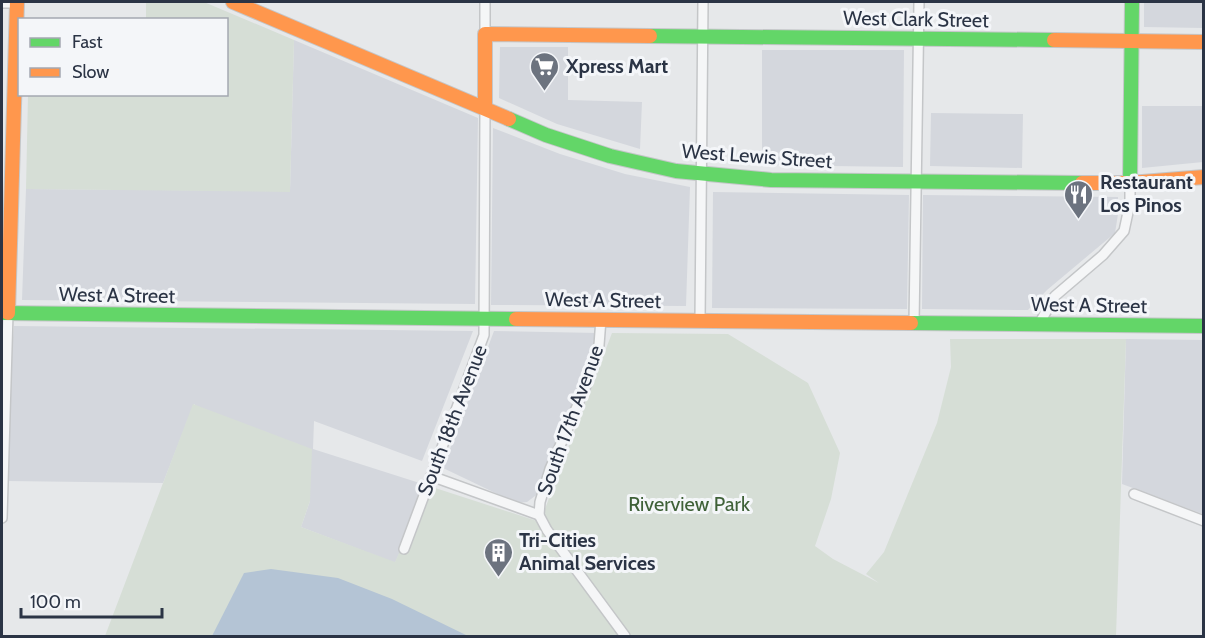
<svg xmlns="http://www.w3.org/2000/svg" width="1205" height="638" viewBox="0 0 1205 638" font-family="Cabin,sans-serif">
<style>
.built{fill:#d4d7dd}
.green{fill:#d6ded6}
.water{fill:#b4c4d5}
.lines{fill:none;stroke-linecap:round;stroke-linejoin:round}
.street-casing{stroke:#c4c6c8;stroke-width:12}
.fast-casing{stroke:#c4c6c8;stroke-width:16}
.slow-casing{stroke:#c4c6c8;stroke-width:16}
.street{stroke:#f5f6f7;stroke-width:9}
.fast{stroke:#63d668;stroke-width:14}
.slow{stroke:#ff974d;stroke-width:14}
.labels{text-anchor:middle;stroke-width:6;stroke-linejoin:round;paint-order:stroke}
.street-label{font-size:20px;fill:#2b3445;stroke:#f4f6f9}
.poi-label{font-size:20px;font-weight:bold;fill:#2b3445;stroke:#f4f6f9;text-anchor:start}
.park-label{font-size:20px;fill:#3f6138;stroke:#f4f6f9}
</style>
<rect width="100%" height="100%" fill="#e6e8ea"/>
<g class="built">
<path d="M1144,2H1203V28L1144,27Z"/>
<path d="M294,40L478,118L475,304L22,300L26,189L290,191Z"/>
<path d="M500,47H568V100L642,102L640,149L557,124L499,98Z"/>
<path d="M762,50H904L903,167L762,165Z"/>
<path d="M1142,106H1203V162L1142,168Z"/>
<path d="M931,113L1023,114L1022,168L930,166Z"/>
<path d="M493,128L560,154L625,174L690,187L686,306L491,305Z"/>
<path d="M713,192L909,195L907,309L712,308Z"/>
<path d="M923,195L1118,197V214L1115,233L1047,290L1028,310L922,309Z"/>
<path d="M14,326L473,331L422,461L314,421L313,449L429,486L395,563L301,527L310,501L194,404L163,483L7,481L9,384Z"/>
<path d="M494,331L598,333L539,493L527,502L516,503L443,468Z"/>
<path d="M1126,339L1203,340V514L1122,484Z"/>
</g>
<g class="green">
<path d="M146,2H204L294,40L290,192L26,189L28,95L226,94V20L146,19Z"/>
<path d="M612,333L728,334L808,383L840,453L831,499L815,546L833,559L879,583L866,574L884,552L937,423L951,367L950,339H1126L1116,636H105L193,404L312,449L310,501L301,527L395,562L429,486L540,522Z"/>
</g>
<path class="water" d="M271,569L338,578L392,599L468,636H212L244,573Z"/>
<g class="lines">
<defs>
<g id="street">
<path d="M485,2V34"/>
<path d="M2,3H17"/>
<path d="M601,319L599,345L588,381L550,469L540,502L539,515L547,530L625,636"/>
<path d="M700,320L703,2"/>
<path d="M914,323L919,2"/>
<path d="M1039,324L1055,296L1103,255L1124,231L1130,203V183"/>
<path d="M431,476L539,515"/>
<path d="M1134,494L1204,521"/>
<path d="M2,518L8,313"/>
<path d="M404,549L484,335L485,108"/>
</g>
<g id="fast">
<path d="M650,36L1054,40"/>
<path d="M509,119L546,135L610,156L676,171L771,180L1082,183"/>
<path d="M1130,183L1132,2"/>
<path d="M2,313L516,319"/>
<path d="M911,323L1204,326"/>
</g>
<g id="slow">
<path d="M233,2L509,119"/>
<path d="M1054,40L1204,42"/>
<path d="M485,108V34L650,36"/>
<path d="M1082,183H1130L1204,177"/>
<path d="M8,313L17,2"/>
<path d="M516,319L911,323"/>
</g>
</defs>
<use href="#street" class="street-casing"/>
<use href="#fast" class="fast-casing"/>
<use href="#slow" class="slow-casing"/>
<use href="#street" class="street"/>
<use href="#fast" class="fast"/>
<use href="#slow" class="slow"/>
</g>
<defs>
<symbol id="supermarket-pin" viewBox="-11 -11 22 30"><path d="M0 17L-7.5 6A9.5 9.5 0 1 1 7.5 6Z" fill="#6c737f" stroke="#f4f6f9"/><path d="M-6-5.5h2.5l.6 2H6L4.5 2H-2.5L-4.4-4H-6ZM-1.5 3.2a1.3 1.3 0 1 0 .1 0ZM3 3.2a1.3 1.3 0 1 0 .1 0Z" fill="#fff"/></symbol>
<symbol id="restaurant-pin" viewBox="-11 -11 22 30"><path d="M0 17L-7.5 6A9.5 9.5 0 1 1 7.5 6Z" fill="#6c737f" stroke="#f4f6f9"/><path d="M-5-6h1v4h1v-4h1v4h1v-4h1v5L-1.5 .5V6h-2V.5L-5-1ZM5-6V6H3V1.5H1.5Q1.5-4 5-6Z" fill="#fff"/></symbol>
<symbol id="building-pin" viewBox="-11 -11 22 30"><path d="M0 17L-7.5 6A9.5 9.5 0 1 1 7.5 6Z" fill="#6c737f" stroke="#f4f6f9"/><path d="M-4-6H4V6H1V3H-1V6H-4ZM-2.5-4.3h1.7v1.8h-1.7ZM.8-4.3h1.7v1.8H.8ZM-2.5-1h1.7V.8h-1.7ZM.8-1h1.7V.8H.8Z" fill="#fff"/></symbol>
</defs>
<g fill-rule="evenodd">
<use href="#supermarket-pin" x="528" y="50" width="33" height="45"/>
<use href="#restaurant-pin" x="1062" y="178" width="33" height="45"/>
<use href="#building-pin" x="482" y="536" width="33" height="45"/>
</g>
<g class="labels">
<g class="street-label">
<text transform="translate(916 19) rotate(1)" y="7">West Clark Street</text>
<text transform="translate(757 156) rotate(4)" y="7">West Lewis Street</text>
<text transform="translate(117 295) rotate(1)" y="7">West A Street</text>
<text transform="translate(603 300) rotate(1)" y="7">West A Street</text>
<text transform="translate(1089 305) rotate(1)" y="7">West A Street</text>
<text transform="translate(452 420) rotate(-69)" y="7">South 18th Avenue</text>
<text transform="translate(570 420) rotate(-70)" y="7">South 17th Avenue</text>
</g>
<g class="poi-label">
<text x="566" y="73">Xpress Mart</text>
<text x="1100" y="189">Restaurant<tspan x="1100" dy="23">Los Pinos</tspan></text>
<text x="519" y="547">Tri-Cities<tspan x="519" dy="23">Animal Services</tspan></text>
</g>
<g class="park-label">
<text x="689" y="511">Riverview Park</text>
</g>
</g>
<rect width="1205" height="638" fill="none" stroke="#2b3445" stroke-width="6"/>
<rect x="18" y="18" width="210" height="78" fill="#f4f6f9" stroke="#a4a8b1" stroke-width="1.5"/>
<rect x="30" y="38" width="30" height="9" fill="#63d668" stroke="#a4a8b1" stroke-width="1.5"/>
<text x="72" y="48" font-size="18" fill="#2b3445">Fast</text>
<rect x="30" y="68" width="30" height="9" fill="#ff974d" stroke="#a4a8b1" stroke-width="1.5"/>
<text x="72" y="78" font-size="18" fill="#2b3445">Slow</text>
<path d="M21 608v9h141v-9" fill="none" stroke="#2b3445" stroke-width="3"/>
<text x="30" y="608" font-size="18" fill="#2b3445" stroke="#f4f6f9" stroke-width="4.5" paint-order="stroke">100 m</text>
</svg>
